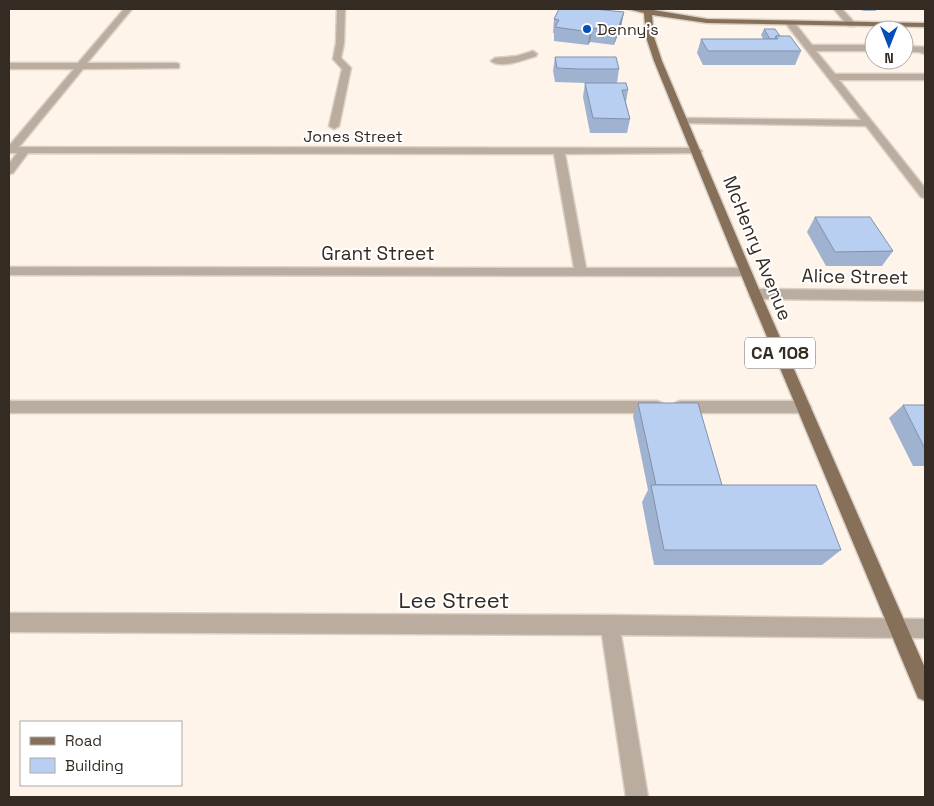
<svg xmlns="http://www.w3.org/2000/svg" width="934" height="806" viewBox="0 0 934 806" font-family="'Space Grotesk',sans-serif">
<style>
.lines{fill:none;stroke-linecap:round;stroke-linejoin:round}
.minor-casing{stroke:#dad0c6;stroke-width:3}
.major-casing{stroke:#dad0c6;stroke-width:3}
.minor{fill:#baada0;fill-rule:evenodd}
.major{fill:#877059;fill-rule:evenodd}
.wall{fill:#9fb2cf}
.shaded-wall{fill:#8291a9}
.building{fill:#b9cff1;stroke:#8291a9}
.poi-dot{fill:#044eb8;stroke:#fff;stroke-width:2}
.labels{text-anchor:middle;stroke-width:4;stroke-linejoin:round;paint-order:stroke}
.far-poi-label{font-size:16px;fill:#342b22;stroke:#fff;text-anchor:start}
.far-street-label{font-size:16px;fill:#342b22;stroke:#fff}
.shield{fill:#fff;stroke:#716b64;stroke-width:1}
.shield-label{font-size:18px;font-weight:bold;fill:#342b22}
.street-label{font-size:19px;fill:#342b22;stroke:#fff}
.near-street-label{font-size:22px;fill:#342b22;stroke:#fff}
</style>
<rect width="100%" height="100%" fill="#fef4ea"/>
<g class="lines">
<defs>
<g id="minor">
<path d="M124,9H132L87,63H176L179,64V68L83,69L19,147L697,148L702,151L701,153L565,154L586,268H746L752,272L746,276L9,275V267L574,268L554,154L28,153L13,173L9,174V164L17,153H9V146L74,69H9V63H78Z"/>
<path d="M337,9H345L344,43L341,58L351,68L339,126L334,129L329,126L342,69L333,59L336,43Z"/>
<path d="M834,9H842L854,22V26H848Z"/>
<path d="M787,21H793L812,45H874V51H816L835,74H925V80H839L925,188V198L921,197L866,126L681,123V119L684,118L861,120L787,25Z"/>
<path d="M904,46L924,47L925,54L919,52H904Z"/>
<path d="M533,51L537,54L536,56C524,60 501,69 491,61L495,58L517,56Z"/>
<path d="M755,289L925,291V301L755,299L750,297L749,294L750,291Z"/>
<path d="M9,401H657L662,403L665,407L662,411L657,413H9Z"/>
<path d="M680,401H803L808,403L811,407L808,411L803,413H680L675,411L672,407L675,403Z"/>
<path d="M9,613L610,615L925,619V638L621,635L648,797H626L602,635L9,632Z"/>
</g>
<path id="major" d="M627,9H648L707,19L925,23V27L707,23L652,15L654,37L662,61L761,294L925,668V701L918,698L749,294L654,61L646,37L644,13Z"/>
</defs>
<use href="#minor" class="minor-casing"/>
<use href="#major" class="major-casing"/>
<use href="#minor" class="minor"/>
<use href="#major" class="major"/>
</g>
<g class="wall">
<path d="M857,9H878L875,11H864Z"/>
<path d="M624,12L621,26L614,45L590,42L588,45L554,41V33H553L554,19Z"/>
<path d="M764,29L780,36L801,51L795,65H703L697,53L701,39H763L761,35Z"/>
<path d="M555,57L619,69L617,83L628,90L626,102L630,119L627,133H590L583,97L585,83L555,82L553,71Z"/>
<path d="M815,217L893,251L882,266H826L807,232Z"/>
<path d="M638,403L722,485L841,550L822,565H654L642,502L648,490L633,416Z"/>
<path d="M903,405H925V466H913L889,418Z"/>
</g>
<g class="shaded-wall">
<path d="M624,12L621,26L614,45L617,31Z"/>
<path d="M592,28L590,42L588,45L590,32Z"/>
</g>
<g class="building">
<path d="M559,9H593L624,12L617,31L592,28L590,32L555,27L559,20L554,19Z"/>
<path d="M764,29H775L780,36H776L775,39H770Z"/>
<path d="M776,36H790L801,51H708L701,39H778Z"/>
<path d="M555,57H616L619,69H579L557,68Z"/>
<path d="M585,83H626L628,90H622L630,119L593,118Z"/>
<path d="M815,217H870L893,251L835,252Z"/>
<path d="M638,403H698L722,485H656Z"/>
<path d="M903,405H925V449Z"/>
<path d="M651,485H816L841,550H664Z"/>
</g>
<circle class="poi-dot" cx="587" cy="29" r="5"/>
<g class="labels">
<g class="far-poi-label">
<text x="597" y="35">Denny's</text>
</g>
<g class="far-street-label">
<text x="353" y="142">Jones Street</text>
</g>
<rect class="shield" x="745" y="337.5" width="70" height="31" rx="4"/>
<g class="shield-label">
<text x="780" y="359">CA 108</text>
</g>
<g class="street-label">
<text transform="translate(758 248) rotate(68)" y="7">McHenry Avenue</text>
<text x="378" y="260">Grant Street</text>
<text transform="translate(855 276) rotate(1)" y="7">Alice Street</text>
</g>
<g class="near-street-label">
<text x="454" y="608">Lee Street</text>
</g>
</g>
<rect width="934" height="806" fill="none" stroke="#342b22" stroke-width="20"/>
<rect x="20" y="721" width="162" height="65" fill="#ffffff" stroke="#aeaaa7"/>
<rect x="30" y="737" width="25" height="8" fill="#877059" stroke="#aeaaa7"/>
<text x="65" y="746" font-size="15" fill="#342b22">Road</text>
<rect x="30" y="758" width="25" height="15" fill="#b9cff1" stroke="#aeaaa7"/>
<text x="65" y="771" font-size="15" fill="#342b22">Building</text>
<g transform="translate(889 45) rotate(180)"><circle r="24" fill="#ffffff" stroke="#aeaaa7"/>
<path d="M0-4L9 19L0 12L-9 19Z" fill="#044eb8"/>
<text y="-8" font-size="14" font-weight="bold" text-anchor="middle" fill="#342b22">N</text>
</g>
</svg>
